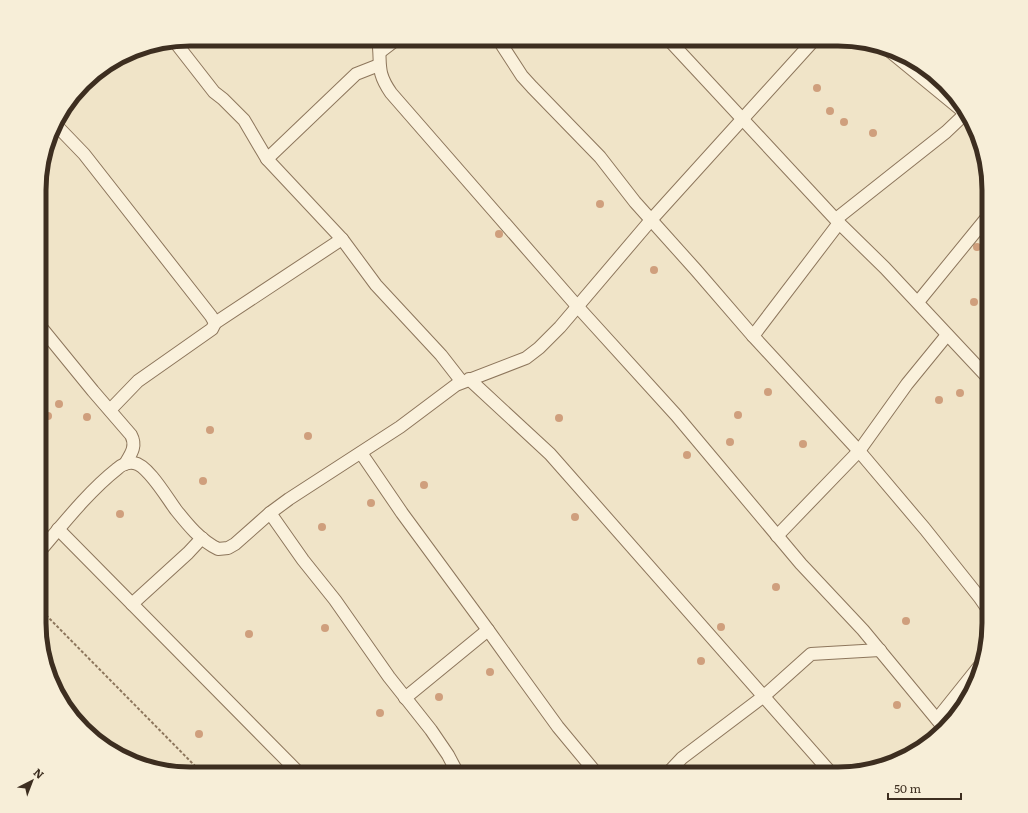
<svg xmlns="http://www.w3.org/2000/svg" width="1028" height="813" viewBox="0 0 1028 813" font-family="Literata,serif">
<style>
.building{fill:#cf9f7d}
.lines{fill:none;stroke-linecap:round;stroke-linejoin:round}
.street-casing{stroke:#8d765c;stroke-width:14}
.path{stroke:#8d765c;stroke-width:2;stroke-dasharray:3 2;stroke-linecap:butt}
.street{stroke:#faf1dc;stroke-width:12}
.rim{fill:none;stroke:#3d2e20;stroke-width:5}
</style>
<rect width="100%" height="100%" fill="#f0e4c8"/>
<g class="building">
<circle cx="817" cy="88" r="4"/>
<circle cx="830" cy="111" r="4"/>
<circle cx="844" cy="122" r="4"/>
<circle cx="873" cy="133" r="4"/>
<circle cx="600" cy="204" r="4"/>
<circle cx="499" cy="234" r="4"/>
<circle cx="977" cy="247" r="4"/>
<circle cx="654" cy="270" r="4"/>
<circle cx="974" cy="302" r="4"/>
<circle cx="768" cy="392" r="4"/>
<circle cx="960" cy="393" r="4"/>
<circle cx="939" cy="400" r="4"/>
<circle cx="59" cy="404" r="4"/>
<circle cx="738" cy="415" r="4"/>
<circle cx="48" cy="416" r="4"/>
<circle cx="87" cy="417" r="4"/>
<circle cx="559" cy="418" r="4"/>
<circle cx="210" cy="430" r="4"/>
<circle cx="308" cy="436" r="4"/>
<circle cx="730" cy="442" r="4"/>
<circle cx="803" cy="444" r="4"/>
<circle cx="687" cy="455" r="4"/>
<circle cx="203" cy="481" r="4"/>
<circle cx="424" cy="485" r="4"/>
<circle cx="371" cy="503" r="4"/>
<circle cx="120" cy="514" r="4"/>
<circle cx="575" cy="517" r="4"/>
<circle cx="322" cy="527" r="4"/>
<circle cx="776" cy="587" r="4"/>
<circle cx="906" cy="621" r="4"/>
<circle cx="721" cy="627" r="4"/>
<circle cx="325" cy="628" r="4"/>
<circle cx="249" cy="634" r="4"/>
<circle cx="701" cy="661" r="4"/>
<circle cx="490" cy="672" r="4"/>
<circle cx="439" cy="697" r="4"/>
<circle cx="897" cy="705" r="4"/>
<circle cx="380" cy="713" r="4"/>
<circle cx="199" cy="734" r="4"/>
</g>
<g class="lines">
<defs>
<g id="street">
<path d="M378,39C382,64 375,70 391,93L577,306L676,415L801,564L863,630L944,728"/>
<path d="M498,39L522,76L532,87L600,157L635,202L696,270L753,336L859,451L925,529L980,598L989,611"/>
<path d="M668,39L839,223L885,268L989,379"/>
<path d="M175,42L214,92L223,99L244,120L267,159L356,74L379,65"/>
<path d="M886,48L964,112"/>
<path d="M380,52L397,39"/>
<path d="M56,125L84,154L211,316L215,323L212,329L138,381L110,410"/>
<path d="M267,159L342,239L376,285L441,355L462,382"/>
<path d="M836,219L946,132L966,113"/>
<path d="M918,302L989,215"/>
<path d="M215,323L342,239"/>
<path d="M40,326L93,391L131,435C137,446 131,454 125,464"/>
<path d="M753,336L839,223"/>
<path d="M469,379L550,454L832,774"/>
<path d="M361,453L402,513L488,630L516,669L558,727L597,774"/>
<path d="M270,513L303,560L335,600L389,677L431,730L448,755L458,774"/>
<path d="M58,529L300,774"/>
<path d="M777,536L859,451L907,384L947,335"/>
<path d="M40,551C63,524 89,491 117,469C121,465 128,462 134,463C148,465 167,498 176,510C188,525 200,540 218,549L228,548L235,544L270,513L289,499L400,427L456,385L526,358L539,348L560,327L651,220L815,39"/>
<path d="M132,604L188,553L202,538"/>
<path d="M405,698L488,630"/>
<path d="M937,719L981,664"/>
<path d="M667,774L682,758L764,696L811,654L880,650"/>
</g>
</defs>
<use href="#street" class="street-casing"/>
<path class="path" d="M39,608L203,774"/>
<use href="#street" class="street"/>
</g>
<path d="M0 0H1028V813H0ZM190 46H838A144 144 0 0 1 982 190V623A144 144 0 0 1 838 767H190A144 144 0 0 1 46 623V190A144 144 0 0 1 190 46Z" fill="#f7eed8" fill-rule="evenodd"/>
<path class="rim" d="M190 46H838A144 144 0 0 1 982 190V623A144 144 0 0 1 838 767H190A144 144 0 0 1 46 623V190A144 144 0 0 1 190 46Z"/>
<g transform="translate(32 781) rotate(42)" stroke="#f7eed8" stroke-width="3" paint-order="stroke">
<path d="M0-3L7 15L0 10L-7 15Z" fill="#3d2e20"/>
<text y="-6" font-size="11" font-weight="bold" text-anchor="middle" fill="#3d2e20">N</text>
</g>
<path d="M888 793v6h73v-6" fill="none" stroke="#3d2e20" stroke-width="2"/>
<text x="894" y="793" font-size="12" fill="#3d2e20" stroke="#f7eed8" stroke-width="3" paint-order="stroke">50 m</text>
</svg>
